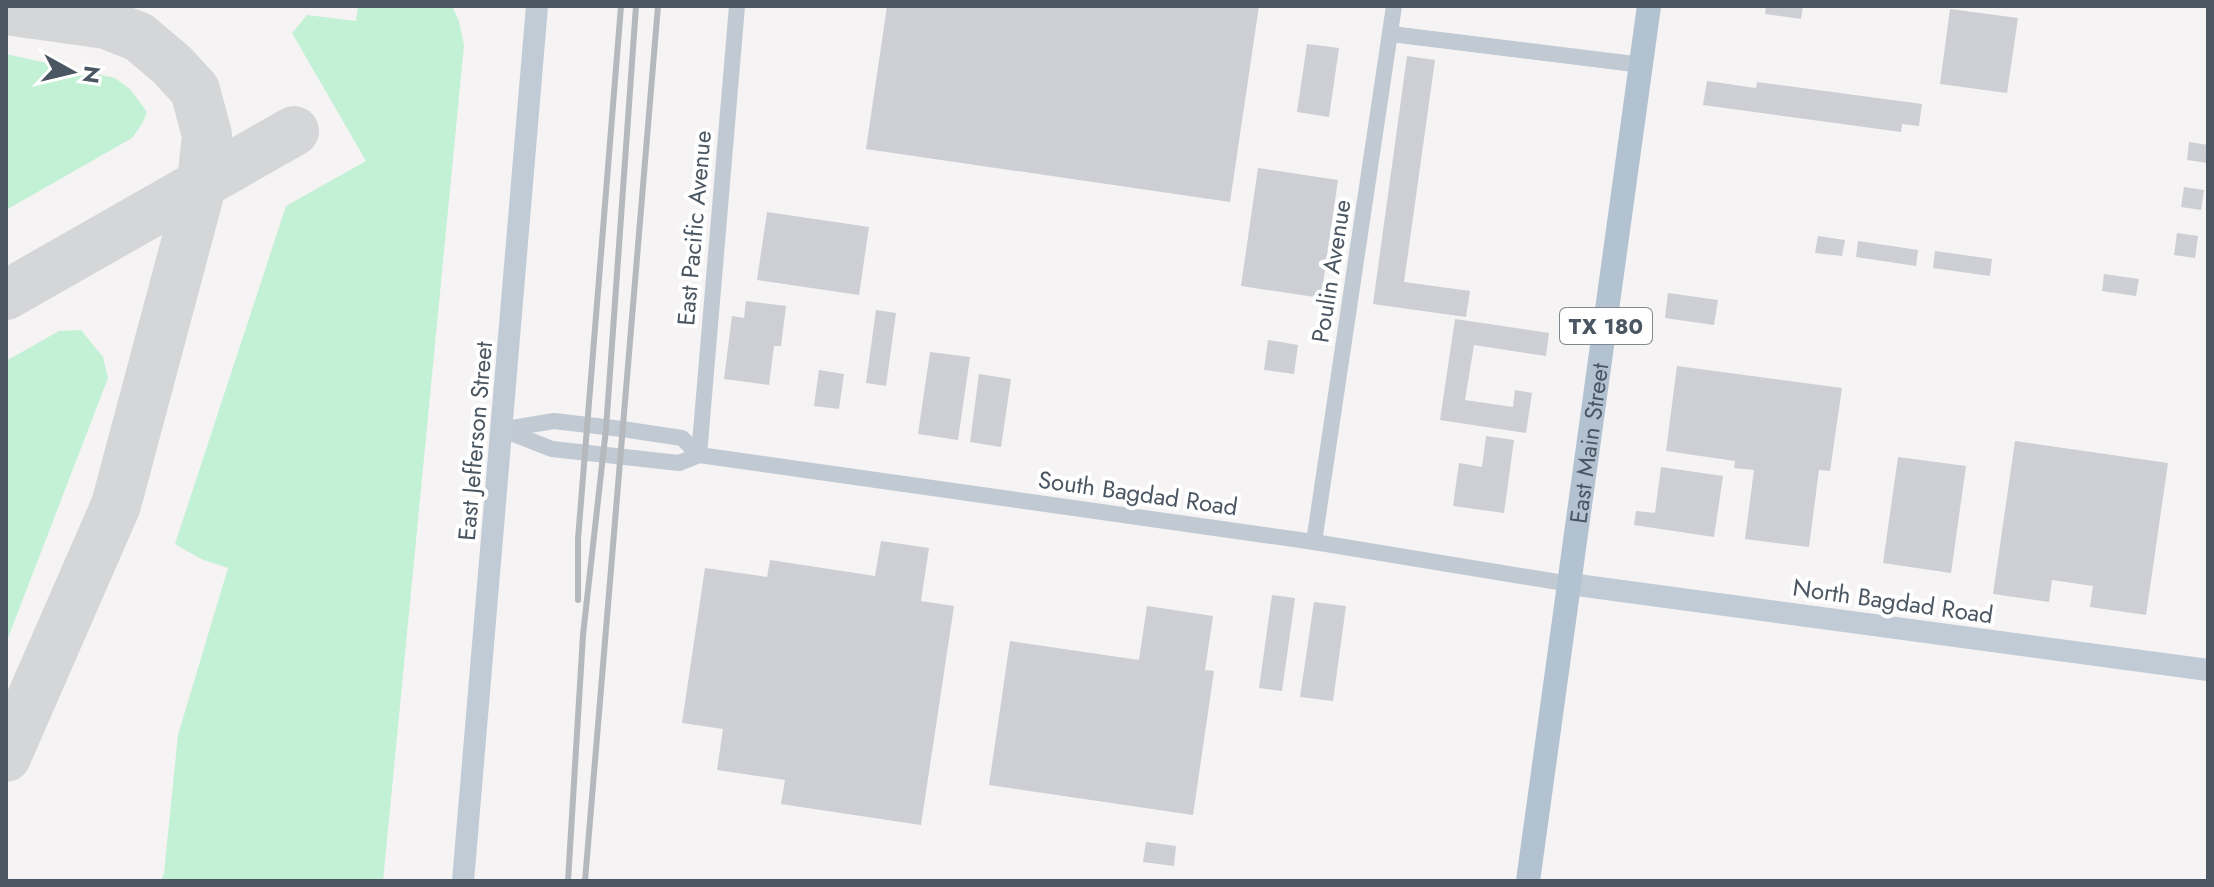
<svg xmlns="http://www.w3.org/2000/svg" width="2214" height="887" font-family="Jost,sans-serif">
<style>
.green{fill:#c3f1d5}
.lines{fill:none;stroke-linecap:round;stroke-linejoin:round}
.taxiway{stroke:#d5d6d8;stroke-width:50}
.building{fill:#cdcfd5}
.street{stroke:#c1cad2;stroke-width:16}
.secondary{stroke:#c1cbd6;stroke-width:22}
.primary{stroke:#b3c2d1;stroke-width:24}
.rail{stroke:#b5b8bd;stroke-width:6}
.labels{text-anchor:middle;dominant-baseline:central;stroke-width:8;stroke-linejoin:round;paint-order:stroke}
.shield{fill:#fff;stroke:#808990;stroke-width:2}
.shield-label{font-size:22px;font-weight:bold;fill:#4a5661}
.street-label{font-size:24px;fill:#4a5661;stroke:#fff}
</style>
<rect width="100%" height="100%" fill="#f5f3f3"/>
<g class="green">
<polygon points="358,6 452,6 459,21 464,45 383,881 161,881 164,873 178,735 228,568 201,559 175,544 286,206 366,161 292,33 307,15 356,21"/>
<polygon points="6,54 115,78 130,89 147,112 142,124 132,138 6,210"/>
<polygon points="81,330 103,357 108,378 6,643 6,361 59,331"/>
</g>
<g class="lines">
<g class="taxiway">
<polyline points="6,10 106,24 139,37 172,65 195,90 207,135 202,183 116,505 6,757"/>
<polyline points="6,295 294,131"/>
</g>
</g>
<g class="building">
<polygon points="887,6 1259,6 1230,202 866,149"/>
<polygon points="1766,6 1803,6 1801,19 1765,14"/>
<polygon points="1950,9 2018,18 2007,93 1940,84"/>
<polygon points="1307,44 1339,48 1329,117 1297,112"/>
<polygon points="1407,56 1435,60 1404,282 1470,291 1466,317 1373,304"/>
<polygon points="1707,81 1756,88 1757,82 1922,104 1919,126 1902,124 1901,132 1703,105"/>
<polygon points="2189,142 2208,145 2208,163 2187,160"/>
<polygon points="1258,168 1338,180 1321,298 1241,286"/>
<polygon points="2184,187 2204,190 2201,210 2181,207"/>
<polygon points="767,212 869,227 859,295 757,280"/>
<polygon points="2177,233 2198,236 2195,258 2174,255"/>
<polygon points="1818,236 1845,240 1842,256 1815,253"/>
<polygon points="1858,241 1918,250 1916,266 1856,257"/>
<polygon points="1935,251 1992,259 1990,276 1933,268"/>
<polygon points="2104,274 2139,279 2136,296 2102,291"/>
<polygon points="1668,293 1718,300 1714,325 1665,318"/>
<polygon points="746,301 786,306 781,346 774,346 769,385 724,379 732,316 744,318"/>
<polygon points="876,310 896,313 886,386 866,383"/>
<polygon points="1455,319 1549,333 1546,356 1474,345 1465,400 1513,407 1515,390 1532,393 1526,433 1440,420"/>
<polygon points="1268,340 1298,345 1294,374 1264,370"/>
<polygon points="930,352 970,357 958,440 918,434"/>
<polygon points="1677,366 1842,388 1830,471 1819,470 1809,547 1745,539 1754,470 1734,468 1735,461 1666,451"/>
<polygon points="819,370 844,374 839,409 814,406"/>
<polygon points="979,374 1011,379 1001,447 970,442"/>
<polygon points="1486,436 1514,440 1504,513 1453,506 1459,463 1482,467"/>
<polygon points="2015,441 2168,463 2146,615 2090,607 2093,586 2052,580 2049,602 1993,594"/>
<polygon points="1898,457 1966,466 1951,573 1883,563"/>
<polygon points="1661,467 1723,476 1714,537 1634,525 1636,511 1655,513"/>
<polygon points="881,541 929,548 921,601 954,606 921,825 781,804 785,780 717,770 723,729 682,723 705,568 767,577 770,560 875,576"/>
<polygon points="1272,595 1295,598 1282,691 1259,688"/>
<polygon points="1314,602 1346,606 1333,701 1300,697"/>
<polygon points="1147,606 1213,616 1205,670 1214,671 1193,815 989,785 1010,641 1139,660"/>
<polygon points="1146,842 1176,846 1174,866 1143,862"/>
</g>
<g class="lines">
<g class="street">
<polyline points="1391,34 1642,65"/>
<polyline points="506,429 554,421 622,429 682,438 699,455"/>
<polyline points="503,430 552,449 679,463 699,455 1314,542 1570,584"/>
<polyline points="699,455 737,6"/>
<polyline points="1314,542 1394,6"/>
</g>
<g class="secondary">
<polyline points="1570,584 2208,670"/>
<polyline points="463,881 537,6"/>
</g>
<path class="primary" id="s1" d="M 1528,881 L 1649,6"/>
<g class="rail">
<polyline points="578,600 578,539 621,6"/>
<polyline points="568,881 583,635 606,429 636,6"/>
<polyline points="585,881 658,6"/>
</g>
</g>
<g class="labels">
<rect class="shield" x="1560" y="308" width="92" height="36" rx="6"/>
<g class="shield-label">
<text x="1606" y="326">TX 180</text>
</g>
<g class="street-label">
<text transform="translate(694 228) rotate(-85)">East Pacific Avenue</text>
<text transform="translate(1331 271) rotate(-81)">Poulin Avenue</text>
<text transform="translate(475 441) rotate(-85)">East Jefferson Street</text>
<text stroke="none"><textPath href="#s1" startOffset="442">East Main Street</textPath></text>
<text transform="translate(1138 493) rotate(8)">South Bagdad Road</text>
<text transform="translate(1893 601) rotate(8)">North Bagdad Road</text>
</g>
</g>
<rect width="2214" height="887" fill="none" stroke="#4a5661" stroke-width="16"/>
<g transform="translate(72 72) rotate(98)" stroke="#ffffff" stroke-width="6" paint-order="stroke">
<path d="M0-6L14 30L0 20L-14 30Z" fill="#4a5661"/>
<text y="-12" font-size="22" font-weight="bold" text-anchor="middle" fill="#4a5661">N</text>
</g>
</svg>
